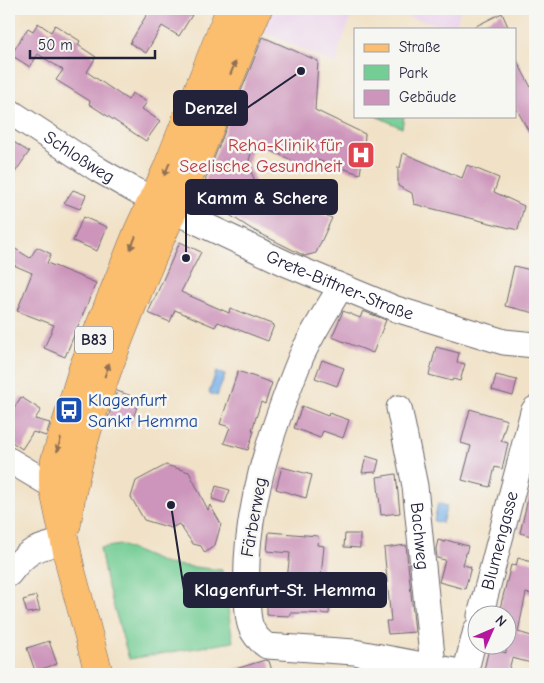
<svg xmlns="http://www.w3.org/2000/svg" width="544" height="683" font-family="'Comic Neue',sans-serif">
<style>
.built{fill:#ebd1eb}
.green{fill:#73cd94;stroke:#4a7868}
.water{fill:#78b0e8;stroke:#4d6992}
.building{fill:#cd95bb}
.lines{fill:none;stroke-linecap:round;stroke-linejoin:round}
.minor-casing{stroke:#6a656c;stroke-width:27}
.major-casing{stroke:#6a656c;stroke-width:29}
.minor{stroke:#fff;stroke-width:25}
.major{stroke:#fbbd6e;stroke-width:28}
.oneway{fill:#8e7054}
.labels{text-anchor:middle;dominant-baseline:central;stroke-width:5;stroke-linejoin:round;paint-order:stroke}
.shield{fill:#f6f6f2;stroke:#626272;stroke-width:1}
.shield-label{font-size:16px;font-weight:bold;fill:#22223b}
.health-label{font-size:18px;fill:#be3a42;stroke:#f6f6f2;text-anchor:end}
.street-label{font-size:18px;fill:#22223b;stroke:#f6f6f2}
.transit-label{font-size:18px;fill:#164399;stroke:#f6f6f2;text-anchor:start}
.leader{fill:none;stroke:#22223b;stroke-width:2}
.callout-dot{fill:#22223b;stroke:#f6f6f2;stroke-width:2}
.callout{fill:#22223b;stroke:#22223b;stroke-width:2}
.callout-label{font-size:19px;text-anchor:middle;font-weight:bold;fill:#fff}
</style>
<rect width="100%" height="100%" fill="#f6f6f2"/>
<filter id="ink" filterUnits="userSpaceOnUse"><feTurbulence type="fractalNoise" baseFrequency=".02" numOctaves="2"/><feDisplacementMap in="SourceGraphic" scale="10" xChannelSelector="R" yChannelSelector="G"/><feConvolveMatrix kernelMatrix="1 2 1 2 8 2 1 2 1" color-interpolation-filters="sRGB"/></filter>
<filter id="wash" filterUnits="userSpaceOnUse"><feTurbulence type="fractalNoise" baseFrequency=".0096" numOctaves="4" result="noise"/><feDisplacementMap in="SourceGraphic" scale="20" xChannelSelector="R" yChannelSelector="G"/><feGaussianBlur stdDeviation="1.12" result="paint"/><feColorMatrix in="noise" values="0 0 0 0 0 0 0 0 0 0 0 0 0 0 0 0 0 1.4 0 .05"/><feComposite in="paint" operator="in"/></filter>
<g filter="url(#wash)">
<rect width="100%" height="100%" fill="#f1e2c7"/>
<g class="built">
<polygon points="270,9 355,9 339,48 337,65 259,30"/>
<polygon points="400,9 460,9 456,29 404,16"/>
</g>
<g class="green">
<polygon points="376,116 404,116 402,128"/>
<polygon points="121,545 166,564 222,570 233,642 129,659 106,580 100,548"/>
</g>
<g class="water">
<polygon points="216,372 225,375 217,396 209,393"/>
<polygon points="438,503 447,506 442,523 434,521"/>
</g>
<g id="blocks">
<g class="building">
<polygon points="150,9 181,9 192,15 179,36 162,26 146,53 130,43"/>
<polygon points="502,13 509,29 470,29"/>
<polygon points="38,23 51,32 55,25 80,41 78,45 96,57 87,72 128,100 132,93 147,102 142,109 160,121 146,141 89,104 90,101 56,80 63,70 38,54 30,67 11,55 28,28 33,31"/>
<polygon points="263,37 318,61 315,110 365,134 363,161 362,161 360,174 314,159 309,168 254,143 248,164 258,189 278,196 332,218 316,253 305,256 253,230 214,205 207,198 204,191 206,178"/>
<polygon points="515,57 535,95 535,143 515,106"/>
<polygon points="9,139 29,152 9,181"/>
<polygon points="403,153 462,178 467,165 499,178 494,192 524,206 518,230 414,204 412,193 398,186 398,167 400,168"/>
<polygon points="73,190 86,195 80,209 64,203"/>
<polygon points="83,217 107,227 97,251 73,241"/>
<polygon points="180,242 201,252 181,292 229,313 230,308 274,325 268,341 218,322 215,327 175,310 170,322 148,313"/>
<polygon points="9,245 30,258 37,247 51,254 47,263 96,283 65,357 44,348 54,325 17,311 32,273 9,263"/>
<polygon points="514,266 535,271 535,313 505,306"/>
<polygon points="343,311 360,318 363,311 386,320 373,353 332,337"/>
<polygon points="436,347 459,353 457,362 465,364 460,381 453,379 452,381 429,375"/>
<polygon points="322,360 344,368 337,386 315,378"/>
<polygon points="238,371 272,383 265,404 261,402 252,430 254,431 248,450 224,443 230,427 220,424"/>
<polygon points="496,375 517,380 513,396 492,390"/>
<polygon points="117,391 140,399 130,426 108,418"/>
<polygon points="21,397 41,410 35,419 50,423 46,436 33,432 22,449 9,440 9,416"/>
<polygon points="302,406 328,416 329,413 349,420 343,438 323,431 320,438 294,428"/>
<polygon points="470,409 507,420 501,441 508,443 502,469 495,467 490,487 462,480 471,446 461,443"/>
<polygon points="366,456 379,460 376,472 362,473"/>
<polygon points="166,465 189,472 208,510 210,505 221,524 215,545 205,553 201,546 193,544 179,524 171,528 144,520 131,497 136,481"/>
<polygon points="282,467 312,475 306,498 276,489"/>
<polygon points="396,474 400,513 381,515 377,477"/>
<polygon points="216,486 230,490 225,503 212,499"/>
<polygon points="530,490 535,490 535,537 520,533"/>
<polygon points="269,532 318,536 317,545 324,546 319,598 330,598 329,614 306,613 290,613 290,616 267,615 267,595 272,595 272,588 286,588 290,553 267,551"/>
<polygon points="345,534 360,534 360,548 344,547"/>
<polygon points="438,540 445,542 446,540 468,546 463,565 471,567 465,589 439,582 445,560 437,558 436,549"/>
<polygon points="406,545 415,632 388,634 386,621 391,621 384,548"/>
<polygon points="518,558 535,563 535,595 526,593 518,632 535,637 535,664 512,658 508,674 502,674 484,670 489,648 506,653 506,616 498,616 511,565 516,566"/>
<polygon points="36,596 40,611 27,613 23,600"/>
<polygon points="49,641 57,664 35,671 27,648"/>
<polygon points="265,660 269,661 273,674 230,674 229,671"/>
</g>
</g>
</g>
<g filter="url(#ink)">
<use href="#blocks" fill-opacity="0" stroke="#6a656c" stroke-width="1"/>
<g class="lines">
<defs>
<g id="minor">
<path id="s1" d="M 9,111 L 99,170 L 136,191 L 189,218 L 287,264 L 396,309 L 504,342 L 535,345"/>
<path d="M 340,288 C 327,310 312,333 301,357 C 271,431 243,512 247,592 C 248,616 246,632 267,646 L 354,652 L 465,673"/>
<path id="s2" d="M 399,408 L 415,486 L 433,666"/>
<polyline points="9,460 53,486 66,497"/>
<path d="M 9,574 C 27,550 36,548 64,541"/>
<path id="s3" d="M 480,616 L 533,412 L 535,409"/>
<polyline points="465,674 476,630"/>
</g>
<g id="major">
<path d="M 67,524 C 74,469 90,418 109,366 C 132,303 158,242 187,181 C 213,125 233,66 258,9"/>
<polyline points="99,674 71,570 53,486 53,472 55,460 83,368 138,231 166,171 230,9"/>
</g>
</defs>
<use href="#minor" class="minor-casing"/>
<use href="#major" class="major-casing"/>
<use href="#minor" class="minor"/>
<use href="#major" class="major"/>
</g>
<defs><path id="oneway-solid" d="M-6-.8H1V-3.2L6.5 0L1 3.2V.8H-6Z" transform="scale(1.25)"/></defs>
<g class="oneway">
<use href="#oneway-solid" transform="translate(233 68) rotate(-68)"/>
<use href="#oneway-solid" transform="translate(167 169) rotate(113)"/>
<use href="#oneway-solid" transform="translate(133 243) rotate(112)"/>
<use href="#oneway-solid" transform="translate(107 370) rotate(-70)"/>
<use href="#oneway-solid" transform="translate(59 445) rotate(106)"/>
</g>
</g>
<defs>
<symbol id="hospital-square" viewBox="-11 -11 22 22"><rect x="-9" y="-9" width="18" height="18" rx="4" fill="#e0444e" stroke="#f6f6f2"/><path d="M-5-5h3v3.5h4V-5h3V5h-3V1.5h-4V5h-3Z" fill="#fff"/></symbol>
<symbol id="bus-square" viewBox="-11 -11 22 22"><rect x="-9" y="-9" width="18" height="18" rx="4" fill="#1a4fb4" stroke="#f6f6f2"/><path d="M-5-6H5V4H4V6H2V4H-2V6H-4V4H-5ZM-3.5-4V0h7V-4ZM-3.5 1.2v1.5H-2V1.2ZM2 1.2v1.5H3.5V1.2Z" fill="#fff"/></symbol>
</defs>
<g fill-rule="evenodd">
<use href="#hospital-square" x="345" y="139" width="32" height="32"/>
<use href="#bus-square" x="53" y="394" width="32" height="32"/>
</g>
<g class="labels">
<rect class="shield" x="75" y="326.5" width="38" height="27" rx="4"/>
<g class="shield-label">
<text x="94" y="340">B83</text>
</g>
<g class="health-label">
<text x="342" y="145">Reha-Klinik für<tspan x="342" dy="21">Seelische Gesundheit</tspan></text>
</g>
<g class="street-label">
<text stroke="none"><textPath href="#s1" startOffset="84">Schloßweg</textPath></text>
<text stroke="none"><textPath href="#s1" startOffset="375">Grete-Bittner-Straße</textPath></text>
<text transform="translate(254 517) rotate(-80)">Färberweg</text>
<text stroke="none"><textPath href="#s2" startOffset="130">Bachweg</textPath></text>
<text stroke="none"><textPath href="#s3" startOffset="78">Blumengasse</textPath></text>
</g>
<g class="transit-label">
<text x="88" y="400">Klagenfurt<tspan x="88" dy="21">Sankt Hemma</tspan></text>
</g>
</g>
<path class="leader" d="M301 71L247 108M186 258L186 197M171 505L184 590"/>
<g class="callout-dot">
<circle cx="301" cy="71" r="5"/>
<circle cx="186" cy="258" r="5"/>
<circle cx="171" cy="505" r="5"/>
</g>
<g class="callout">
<rect x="174" y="91" width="73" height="34" rx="5"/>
<rect x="186" y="180" width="151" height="34" rx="5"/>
<rect x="184" y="573" width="202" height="34" rx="5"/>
</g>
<g class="callout-label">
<text x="211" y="114">Denzel</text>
<text x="262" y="204">Kamm &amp; Schere</text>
<text x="285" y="596">Klagenfurt-St. Hemma</text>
</g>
<rect width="544" height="683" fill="none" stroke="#f6f6f2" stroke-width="30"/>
<rect x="354" y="28" width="162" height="90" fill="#f6f6f2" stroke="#a1a1a9"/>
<rect x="364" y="44" width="25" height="8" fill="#fbbd6e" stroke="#a1a1a9"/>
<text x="399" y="52" font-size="15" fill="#22223b">Straße</text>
<rect x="364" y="65" width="25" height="15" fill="#73cd94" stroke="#a1a1a9"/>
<text x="399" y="78" font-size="15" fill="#22223b">Park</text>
<rect x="364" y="90" width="25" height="15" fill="#cd95bb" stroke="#a1a1a9"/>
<text x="399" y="102" font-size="15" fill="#22223b">Gebäude</text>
<g transform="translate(492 630) rotate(45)"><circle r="24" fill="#f6f6f2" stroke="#a1a1a9"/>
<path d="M0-4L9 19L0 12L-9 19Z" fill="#b5179e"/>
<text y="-8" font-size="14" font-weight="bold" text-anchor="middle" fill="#22223b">N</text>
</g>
<path d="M30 50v8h125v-8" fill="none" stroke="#22223b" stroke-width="2.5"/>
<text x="38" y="50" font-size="15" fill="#22223b" stroke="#f6f6f2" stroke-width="4" paint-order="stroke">50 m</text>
</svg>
